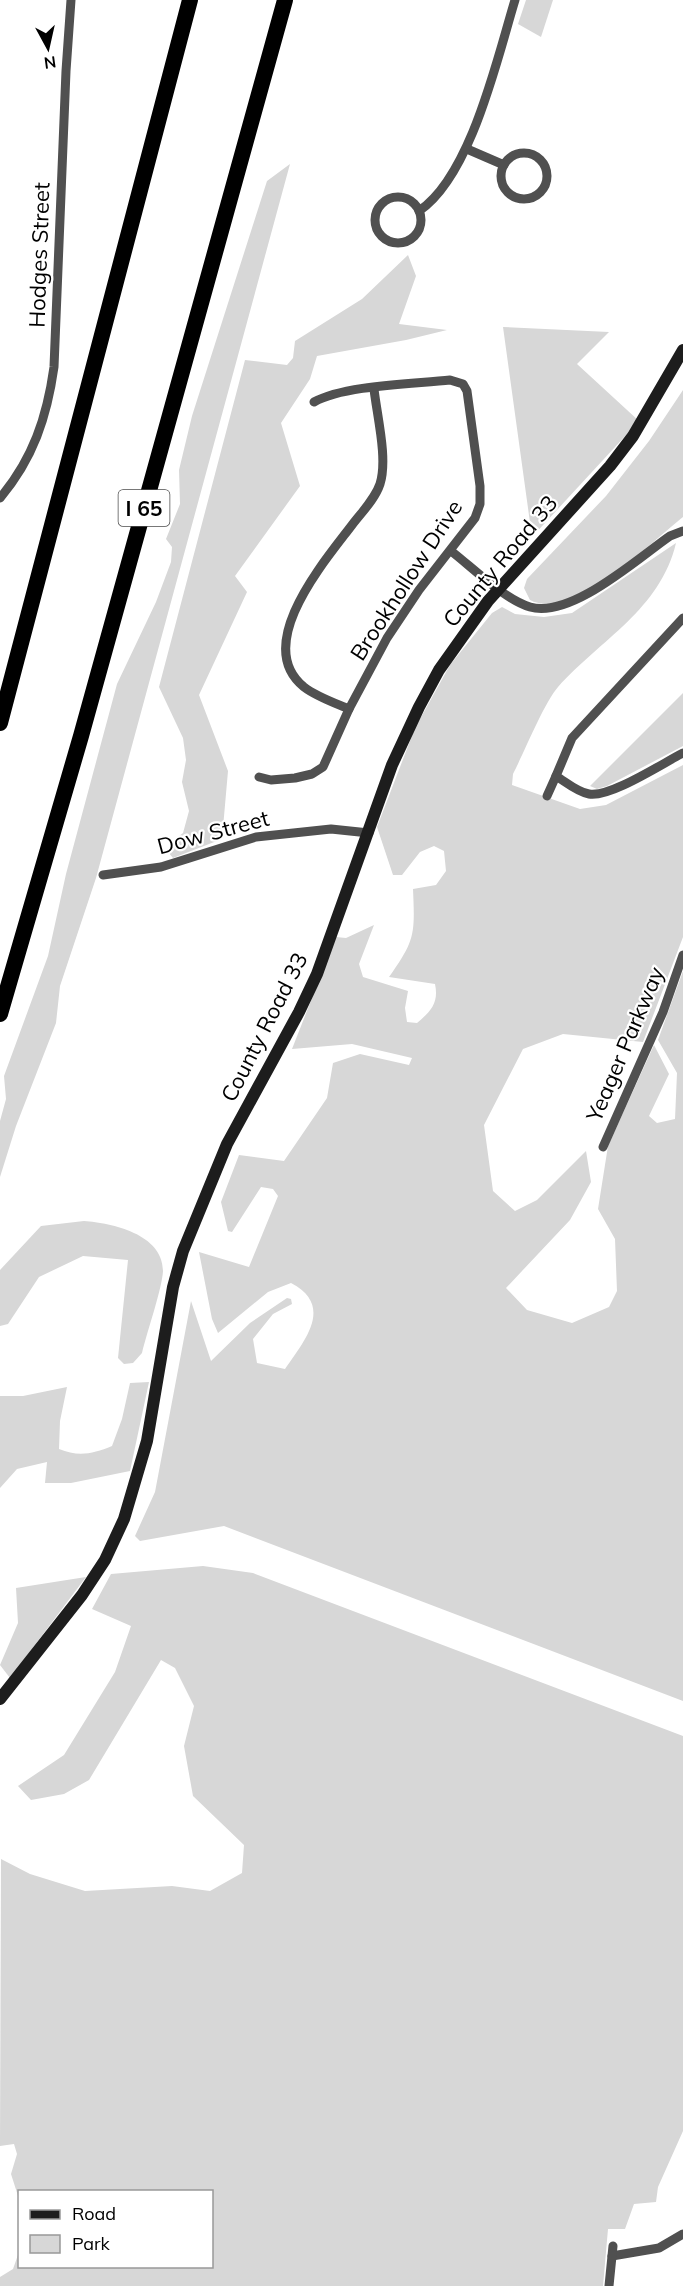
<svg xmlns="http://www.w3.org/2000/svg" width="683" height="2286" font-family="Mulish,sans-serif">
<style>
.green{fill:#d7d7d7}
.lines{fill:none;stroke-linecap:round;stroke-linejoin:round}
.street{stroke:#505050;stroke-width:9}
.secondary{stroke:#1d1d1d;stroke-width:12}
.highway{stroke:#000;stroke-width:16}
.labels{text-anchor:middle;dominant-baseline:central;stroke-width:4.5;stroke-linejoin:round;paint-order:stroke}
.shield{fill:#fff;stroke:#4c4c4c;stroke-width:1.5}
.shield-label{font-size:21px;font-weight:bold;fill:#000}
.street-label{font-size:22px;fill:#000;stroke:#fff}
</style>
<rect width="100%" height="100%" fill="#fff"/>
<g class="green">
<polygon points="526,0 553,0 541,37 518,24"/>
<polygon points="290,164 96,878 60,986 56,1023 16,1126 0,1177 0,1121 6,1099 4,1076 48,956 66,874 117,684 156,602 171,562 172,547 166,539 180,504 179,470 192,416 267,181"/>
<polygon points="408,255 416,276 399,324 447,330 406,340 317,356 310,379 281,423 300,486 235,576 247,592 199,695 228,771 222,839 173,858 168,852 171,842 183,833 189,811 182,782 186,760 183,738 159,687 245,360 287,365 293,358 295,341 362,299"/>
<polygon points="503,327 609,332 577,364 639,421 532,537"/>
<path d="M 683,390 L 683,517 C 653,541 570,622 530,600 L 524,588 L 527,579 L 606,496 L 649,441 Z"/>
<path d="M 676,543 C 660,610 601,639 558,687 C 544,703 524,753 513,774 L 512,785 L 580,809 L 606,805 L 683,765 L 683,937 L 643,1042 L 563,1034 L 523,1049 L 484,1125 L 493,1191 L 515,1211 L 537,1200 L 586,1151 L 591,1182 L 570,1220 L 506,1288 L 527,1310 L 572,1323 L 609,1307 L 617,1291 L 615,1239 L 598,1209 L 608,1146 L 654,1045 L 669,1074 L 649,1116 L 657,1123 L 675,1119 L 677,1073 L 658,1040 L 683,971 L 683,1701 L 224,1526 L 140,1541 L 135,1536 L 155,1492 L 191,1301 L 211,1361 L 250,1323 L 287,1298 L 291,1299 L 292,1304 L 273,1314 L 253,1339 L 257,1363 L 285,1369 C 304,1341 335,1306 291,1283 L 268,1292 L 218,1333 L 212,1319 L 199,1252 L 249,1267 L 278,1196 L 273,1189 L 261,1187 L 232,1232 L 228,1231 L 221,1202 L 239,1155 L 284,1161 L 327,1098 L 333,1063 L 360,1054 L 409,1065 L 412,1058 L 352,1044 L 292,1049 L 336,937 L 346,938 L 374,925 L 359,964 L 363,977 L 408,991 L 405,1008 L 407,1022 L 417,1023 C 431,1011 439,1003 435,984 L 389,977 C 415,940 415,935 413,889 L 436,885 L 446,871 L 444,851 L 434,846 L 420,852 L 402,875 L 393,875 L 377,827 L 415,728 L 450,665 L 492,613 L 502,607 L 515,614 L 544,617 L 572,613 Z"/>
<polygon points="683,693 683,746 607,786 597,789 590,786"/>
<path d="M 84,1221 C 112,1223 163,1234 163,1271 C 162,1289 147,1332 142,1353 L 133,1363 L 124,1364 L 118,1358 L 128,1260 L 83,1256 L 39,1277 L 8,1324 L 0,1326 L 0,1270 L 41,1226 Z"/>
<path d="M 149,1382 L 130,1471 L 71,1483 L 45,1483 L 47,1462 L 17,1469 L 0,1488 L 0,1396 L 23,1396 L 67,1387 L 60,1421 L 59,1449 C 78,1457 93,1454 112,1446 L 122,1419 L 130,1383 Z"/>
<polygon points="203,1566 253,1573 683,1736 683,2131 658,2187 656,2202 634,2204 625,2229 608,2229 603,2286 0,2286 0,2277 13,2269 19,2252 20,2266 212,2266 212,2192 20,2192 19,2199 11,2174 17,2154 14,2144 0,2146 1,1859 30,1874 85,1891 172,1886 210,1891 242,1873 244,1845 193,1796 184,1746 194,1706 175,1668 161,1660 89,1780 64,1794 31,1800 18,1786 64,1755 115,1672 131,1626 92,1609 111,1574"/>
<polygon points="86,1577 10,1678 0,1665 18,1623 16,1588"/>
</g>
<g class="lines">
<g class="street">
<polyline points="467,149 504,165"/>
<circle cx="524" cy="176" r="23"/>
<circle cx="398" cy="220" r="23"/>
<path d="M 419,211 C 471,176 497,59 515,0"/>
<path d="M 0,498 C 33,459 47,417 54,367 L 66,71 L 71,0"/>
<path d="M 451,551 C 473,568 504,599 530,607 C 571,619 638,558 670,536 L 683,531"/>
<path d="M 683,618 L 572,738 L 556,776 C 566,782 577,792 589,794 C 610,798 663,763 683,753"/>
<path d="M 349,709 C 335,703 317,697 304,687 C 252,645 324,562 352,525 C 362,512 375,499 380,484 C 388,459 377,416 374,389"/>
<path d="M 259,777 L 271,780 L 295,778 L 312,774 L 323,767 L 349,709 L 387,638 L 419,590 L 475,518 L 480,504 L 480,486 L 467,391 L 463,384 L 450,380 C 414,384 344,385 314,402"/>
<polyline points="547,796 556,776"/>
<polyline points="103,875 161,867 256,837 331,829 369,833"/>
<polyline points="603,1147 663,1012 683,955"/>
<polyline points="612,2256 659,2248 683,2234"/>
<polyline points="609,2286 613,2246"/>
</g>
<polyline class="secondary" points="0,1699 82,1595 105,1560 124,1519 147,1441 173,1287 183,1251 227,1144 299,1012 317,974 392,765 419,707 439,670 488,601 610,466 633,436 683,350"/>
<g class="highway">
<polyline points="0,723 190,0"/>
<polyline points="0,1014 81,736 285,0"/>
</g>
</g>
<g class="labels">
<rect class="shield" x="118.5" y="490" width="51" height="36" rx="4.5"/>
<g class="shield-label">
<text x="144" y="508">I 65</text>
</g>
<g class="street-label">
<text transform="translate(39 255) rotate(-88)">Hodges Street</text>
<text transform="translate(500 561) rotate(-50)">County Road 33</text>
<text transform="translate(406 580) rotate(-57)">Brookhollow Drive</text>
<text transform="translate(213 832) rotate(-15)">Dow Street</text>
<text transform="translate(264 1027) rotate(-63)">County Road 33</text>
<text transform="translate(625 1044) rotate(-67)">Yeager Parkway</text>
</g>
</g>
<rect x="18" y="2190" width="195" height="78" fill="#ffffff" stroke="#999999" stroke-width="1.5"/>
<rect x="30" y="2210" width="30" height="9" fill="#1d1d1d" stroke="#999999" stroke-width="1.5"/>
<text x="72" y="2220" font-size="18" fill="#000000">Road</text>
<rect x="30" y="2235" width="30" height="18" fill="#d7d7d7" stroke="#999999" stroke-width="1.5"/>
<text x="72" y="2250" font-size="18" fill="#000000">Park</text>
<g transform="translate(48 48) rotate(172)" stroke="#ffffff" stroke-width="4.5" paint-order="stroke">
<path d="M0-4.5L10 22L0 15L-10 22Z" fill="#000000"/>
<text y="-9" font-size="16" font-weight="bold" text-anchor="middle" fill="#000000">N</text>
</g>
</svg>
